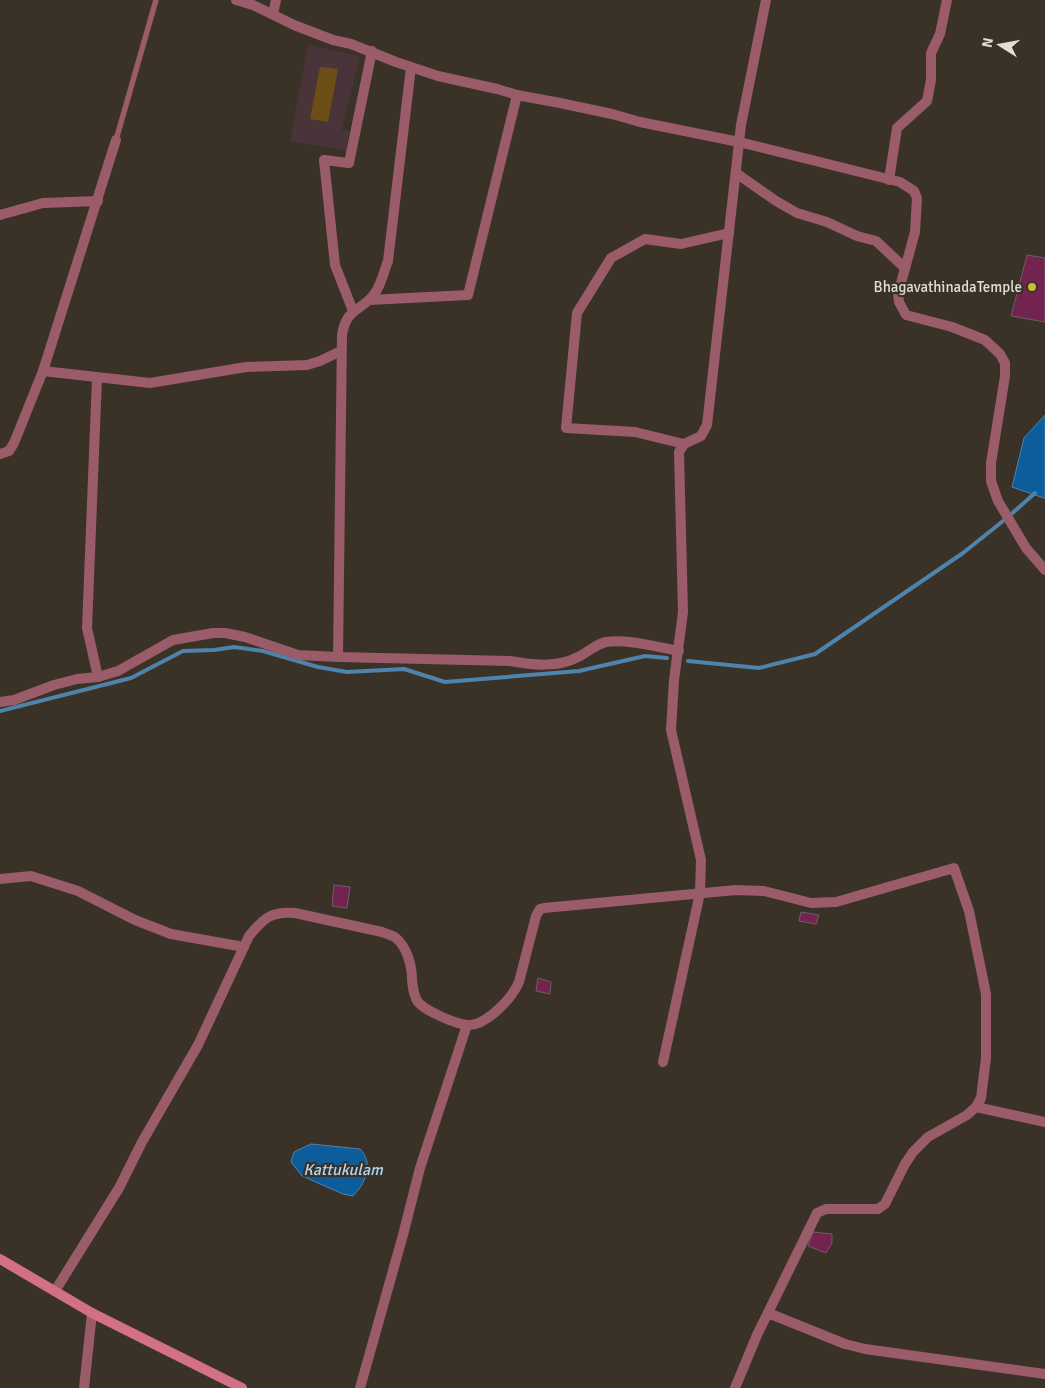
<svg xmlns="http://www.w3.org/2000/svg" width="1045" height="1388" font-family="Signika,sans-serif">
<style>
.education{fill:#493539}
.green{fill:#6d4e17}
.water{fill:#0e5d9b;stroke:#4d83ac}
.lines{fill:none;stroke-linecap:round;stroke-linejoin:round}
.stream{stroke:#4d83ac;stroke-width:4}
.building{fill:#732350;stroke:#6e5e65}
.service{stroke:#9a5c68;stroke-width:5.5}
.minor{stroke:#9a5c68;stroke-width:10}
.secondary{stroke:#d27186;stroke-width:10}
.poi-dot{fill:#caba3a;stroke:#3a3227;stroke-width:2}
.labels{text-anchor:middle;dominant-baseline:central;stroke-width:4.5;stroke-linejoin:round;paint-order:stroke}
.poi-label{font-size:15px;fill:#e1dcd5;stroke:#3a3227;text-anchor:end}
.water-label{font-size:16px;font-style:italic;fill:#b1d3f6;stroke:#3a3227}
</style>
<rect width="100%" height="100%" fill="#3a3227"/>
<polygon class="education" points="308,45 360,56 342,130 349,131 346,150 290,141"/>
<polygon class="green" points="320,67 338,69 328,122 310,119"/>
<g class="water">
<polygon points="1045,415 1045,498 1044,498 1012,487 1024,438"/>
<path d="M 311,1144 L 360,1149 C 374,1163 366,1183 353,1196 L 343,1194 L 302,1176 L 291,1162 L 294,1152 Z"/>
</g>
<g class="lines">
<g class="stream">
<polyline points="688,661 759,668 815,654 963,553 1008,517 1035,493"/>
<polyline points="0,711 131,678 183,651 214,650 234,647 263,651 318,667 347,672 404,669 445,682 579,671 645,656 667,658"/>
</g>
</g>
<g class="building">
<polygon points="1027,255 1045,258 1045,322 1011,316"/>
<polygon points="334,885 350,887 347,908 332,906"/>
<polygon points="801,912 819,915 816,924 799,921"/>
<polygon points="538,978 551,982 550,994 536,991"/>
<polygon points="813,1232 832,1234 832,1243 826,1253 808,1246"/>
</g>
<g class="lines">
<polyline class="service" points="116,140 156,0"/>
<g class="minor">
<polyline points="236,0 253,5 294,25 333,40 351,44 396,62 438,76 497,89 517,95 560,103 612,114 640,122 739,142 900,182 914,191 917,198 915,232 898,294 899,302 906,315 952,327 985,340 1000,354 1005,363 1005,376 991,463 991,481 998,501 1026,548 1045,570"/>
<polyline points="273,14 276,0"/>
<path d="M 411,67 L 388,261 C 383,274 380,290 369,300 C 354,313 346,312 342,335 L 338,657 L 510,661 C 532,665 557,668 578,657 C 587,653 596,644 606,642 C 629,639 656,647 679,651"/>
<polyline points="736,173 776,201 797,213 827,222 857,236 876,241 905,268"/>
<polyline points="889,180 897,128 927,101 931,80 931,53 940,34 947,0"/>
<polyline points="0,215 43,203 98,201"/>
<polyline points="369,300 468,295 517,95"/>
<polyline points="353,311 335,265 324,160 349,163 372,51"/>
<polyline points="43,371 150,383 246,367 307,365 320,361 341,351"/>
<polyline points="97,378 87,628 98,677"/>
<polyline points="684,444 635,432 566,428 577,313 611,258 645,239 681,244 729,233"/>
<polyline points="0,454 9,451 14,443 43,371 116,140"/>
<polyline points="0,702 14,700 54,685 77,679 98,677 118,671 173,640 213,633 225,633 245,637 298,655 338,657"/>
<polyline points="0,879 31,876 78,891 135,920 171,934 244,947"/>
<polyline points="663,1062 700,893 701,860 671,730 674,680 683,612 679,452 684,444 701,436 707,425 741,125 766,0"/>
<polyline points="976,1107 1045,1122"/>
<path d="M 55,1291 L 119,1188 L 142,1142 L 198,1045 L 249,936 C 264,918 271,911 295,913 L 382,932 C 386,934 392,935 396,938 C 407,947 412,966 412,980 C 413,987 413,995 418,1002 C 424,1009 432,1012 440,1016 C 449,1020 459,1025 469,1025 C 487,1025 512,998 519,982 L 536,916 L 540,909 L 544,908 L 736,890 L 764,891 L 811,903 L 836,902 L 954,868 L 969,911 L 986,994 L 986,1058 L 981,1098 L 976,1107 L 967,1115 L 928,1137 L 913,1152 L 905,1164 L 885,1204 L 878,1209 L 826,1209 L 817,1213 L 757,1335 L 735,1388"/>
<polyline points="768,1313 845,1344 865,1349 1045,1374"/>
<polyline points="84,1388 92,1313"/>
<polyline points="360,1388 403,1235 420,1168 467,1025"/>
</g>
<polyline class="secondary" points="0,1259 92,1313 242,1388"/>
</g>
<circle class="poi-dot" cx="1032" cy="287" r="5"/>
<g class="labels">
<g class="poi-label">
<text x="1022" y="287">BhagavathinadaTemple</text>
</g>
<g class="water-label">
<text x="343" y="1170">Kattukulam</text>
</g>
</g>
<g transform="translate(1000 45) rotate(281)" stroke="#3a3227" stroke-width="4" paint-order="stroke">
<path d="M0-4L9 19L0 12L-9 19Z" fill="#e1dcd5"/>
<text y="-8" font-size="14" font-weight="bold" text-anchor="middle" fill="#e1dcd5">N</text>
</g>
</svg>
